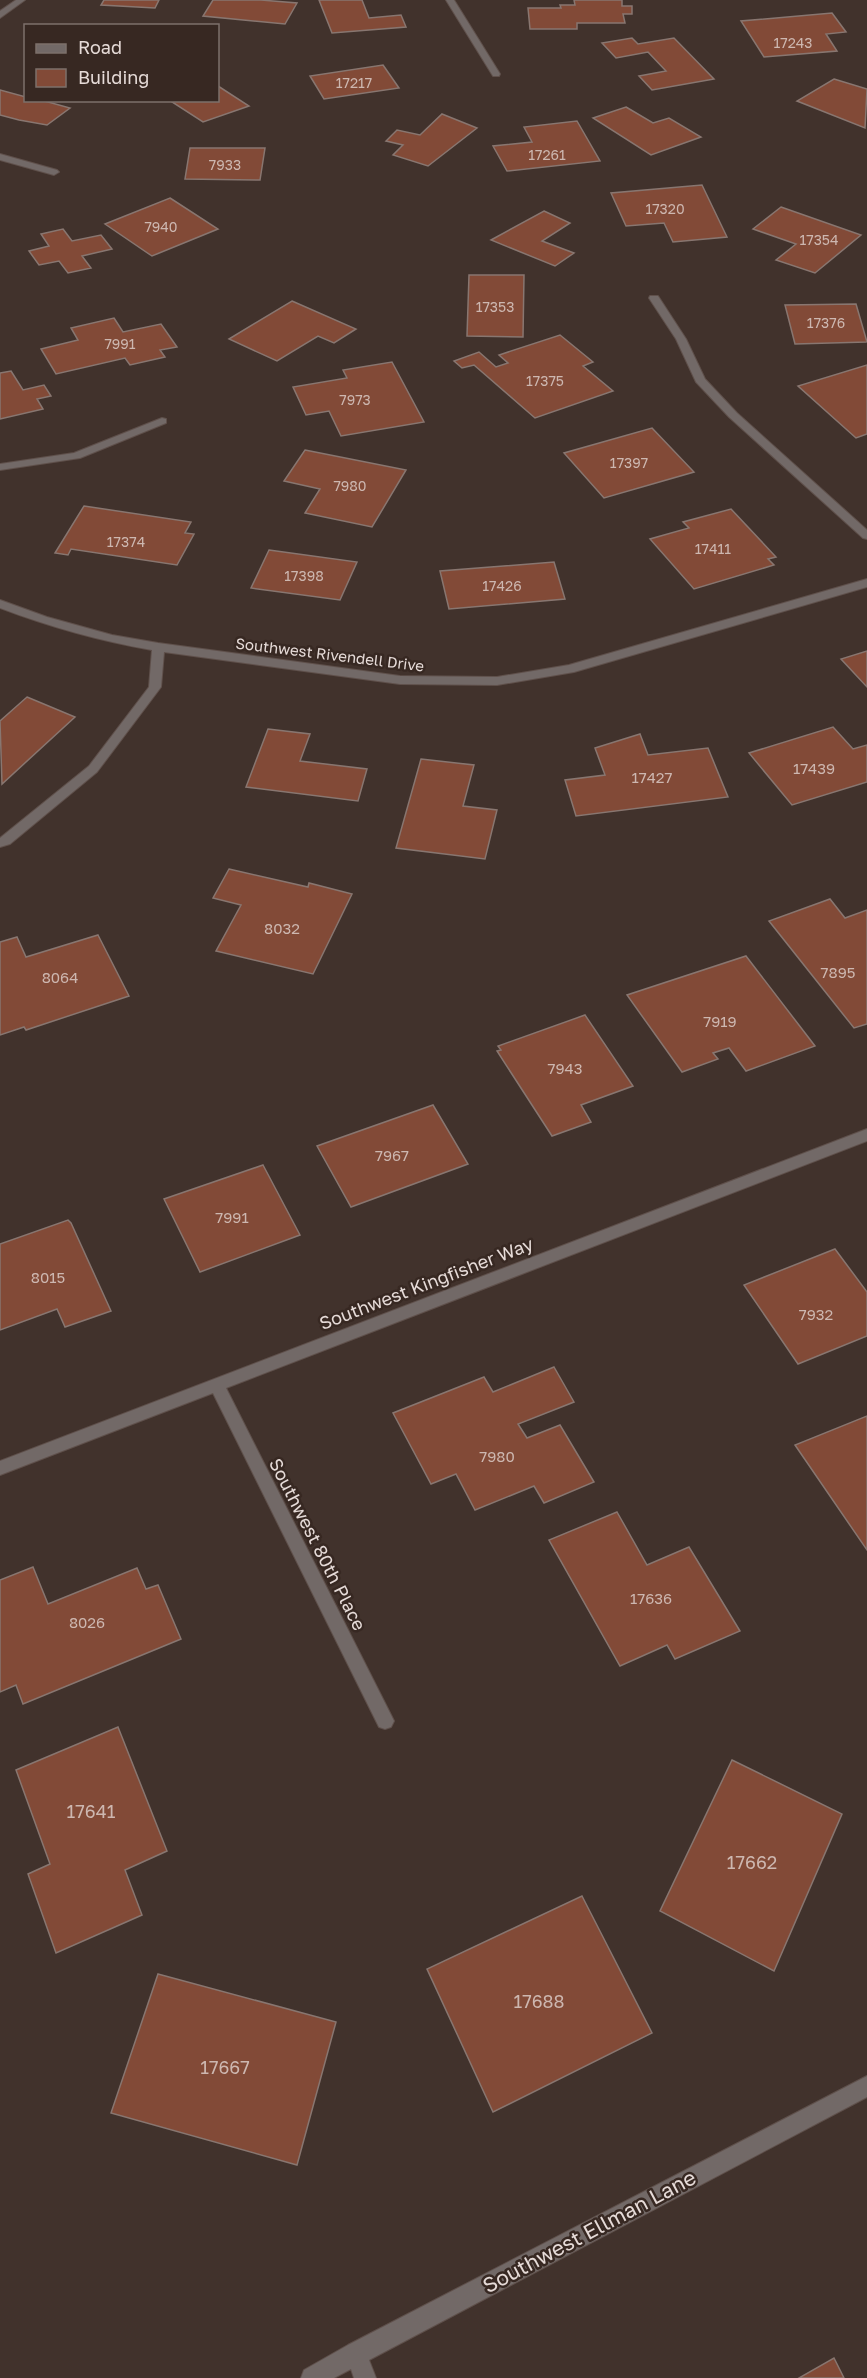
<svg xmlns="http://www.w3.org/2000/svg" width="867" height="2378" font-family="'Golos Text',sans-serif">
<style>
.building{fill:#824a37;stroke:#887670;stroke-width:1.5}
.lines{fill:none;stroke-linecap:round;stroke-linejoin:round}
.minor-casing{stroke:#5f504b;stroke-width:2}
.minor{fill:#726967;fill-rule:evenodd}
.labels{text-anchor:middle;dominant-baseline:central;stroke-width:5;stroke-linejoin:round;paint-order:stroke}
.far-number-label{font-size:14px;fill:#cdb7b0}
.far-street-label{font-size:15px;fill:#e6dbd8;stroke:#372822}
.number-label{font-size:15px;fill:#cdb7b0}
.street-label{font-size:18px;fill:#e6dbd8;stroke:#372822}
.near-number-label{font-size:18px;fill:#cdb7b0}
.near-street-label{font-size:21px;fill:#e6dbd8;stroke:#372822}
</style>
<rect width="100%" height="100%" fill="#41322c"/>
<g class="building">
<polygon points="104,0 159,0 155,8 101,5"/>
<polygon points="213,0 261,0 297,3 285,24 203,16"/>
<polygon points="319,0 362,0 369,18 401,15 406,27 332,33"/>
<polygon points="574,0 622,0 622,6 632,6 632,14 623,14 625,23 577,23 577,29 530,29 528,8 561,8 560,5 575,5"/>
<polygon points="832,13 846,32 826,34 837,51 764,57 741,21"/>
<polygon points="632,38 638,44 674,38 714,79 652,90 639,76 666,71 648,52 616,58 602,43"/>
<polygon points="383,65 399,88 324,99 310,76"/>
<polygon points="834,79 867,89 865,128 797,101"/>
<polygon points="218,86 249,106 203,122 169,100 218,100"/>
<polygon points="0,90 26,97 26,100 41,100 70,108 47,125 19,120 0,115"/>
<polygon points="626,107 653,123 669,118 701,137 651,155 593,118"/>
<polygon points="442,114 477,128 428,166 393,155 403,145 386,141 397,130 420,135"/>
<polygon points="577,121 600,161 507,171 493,146 532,142 524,127"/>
<polygon points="190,148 265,148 260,180 185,179"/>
<polygon points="702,185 727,237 673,242 664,223 626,226 611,193"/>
<polygon points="170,198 218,229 152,256 105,224"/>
<polygon points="781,207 861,235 815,273 776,260 796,244 753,229"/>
<polygon points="544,211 570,223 542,241 574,253 555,266 491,240"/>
<polygon points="63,229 72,241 101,235 112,249 82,256 91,268 68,273 59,261 39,265 29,251 49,246 41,234"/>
<polygon points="469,275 524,275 523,337 467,336"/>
<polygon points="292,301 356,329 334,343 318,336 277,361 229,339"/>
<polygon points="856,304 867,342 795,344 785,305"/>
<polygon points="114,318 123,332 161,324 177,347 160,350 165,357 130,365 125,358 56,374 41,349 78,340 71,328"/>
<polygon points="560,335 593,362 583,366 613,391 535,418 474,365 462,368 454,361 479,352 496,367 508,363 499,355"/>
<polygon points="392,362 424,422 341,436 329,411 306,415 293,387 347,378 343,370"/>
<polygon points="867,365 867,434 856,438 798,386"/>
<polygon points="11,371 23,390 44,385 51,396 37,399 43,409 0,419 0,373"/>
<polygon points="652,428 694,472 604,498 564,453"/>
<polygon points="305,450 406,470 372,527 305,513 320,489 284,481"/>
<polygon points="84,506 191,522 185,533 194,534 177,565 71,549 68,555 55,553"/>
<polygon points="731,509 776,557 768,559 774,565 694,589 650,539 689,528 683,522"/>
<polygon points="269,550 357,562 340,600 251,588"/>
<polygon points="554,562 565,599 449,609 440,571"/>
<polygon points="867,651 867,687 841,659"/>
<polygon points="27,697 75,717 2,784 0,721"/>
<polygon points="833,727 853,749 867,745 867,782 792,805 749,753"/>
<polygon points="268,729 310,734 300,761 367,769 358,801 246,787"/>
<polygon points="640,734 648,755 708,748 728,797 576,816 565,780 605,775 595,748"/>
<polygon points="421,759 474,765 463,806 497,810 485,859 396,848"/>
<polygon points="229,869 308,887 309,883 352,894 313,974 216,951 241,905 213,898"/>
<polygon points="830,899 845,918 867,910 867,1024 854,1028 769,921"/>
<polygon points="98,935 129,996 26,1030 24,1027 0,1035 0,942 17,937 26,957"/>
<polygon points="746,956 815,1046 746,1071 729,1048 713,1053 718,1059 682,1072 627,995"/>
<polygon points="585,1015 633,1086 581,1105 591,1122 552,1136 497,1051 501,1050 498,1046"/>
<polygon points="433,1105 468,1164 351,1207 317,1146"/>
<polygon points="263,1165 300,1235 200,1272 164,1199"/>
<polygon points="68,1220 71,1223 111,1311 65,1327 57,1309 0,1330 0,1244"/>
<polygon points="835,1249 867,1292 867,1336 798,1364 744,1285"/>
<polygon points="554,1367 574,1402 518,1424 527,1438 560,1425 594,1482 544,1503 534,1486 475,1510 456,1474 431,1484 393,1413 484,1377 493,1392"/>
<polygon points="867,1416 867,1550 795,1445"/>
<polygon points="617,1512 647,1565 689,1547 740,1631 675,1659 667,1645 620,1666 549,1540"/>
<polygon points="33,1567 48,1604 137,1568 146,1589 158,1585 181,1639 23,1704 16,1685 0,1692 0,1580"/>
<polygon points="118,1727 167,1851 125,1870 142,1915 56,1953 28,1874 50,1864 16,1770"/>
<polygon points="732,1760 842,1814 774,1971 660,1911"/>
<polygon points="582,1896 652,2033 493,2112 427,1969"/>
<polygon points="158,1974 336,2022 297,2165 111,2113"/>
<polygon points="834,2358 844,2378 799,2378"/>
</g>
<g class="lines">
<defs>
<g id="minor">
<polygon points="16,0 25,0 0,18 0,11"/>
<polygon points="446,0 454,0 500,74 499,76 493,76"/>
<polygon points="0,154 57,170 59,172 54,175 0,160"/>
<polygon points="650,296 658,296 686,339 705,379 737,413 867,530 867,539 863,538 729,417 696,382 676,339 649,298"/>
<polygon points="162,418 166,419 166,423 80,458 0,470 0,464 74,453"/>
<path d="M 867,579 L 867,587 L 574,672 L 497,685 L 400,684 L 164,652 L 161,687 L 97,772 L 10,844 L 0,847 L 0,838 L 89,766 L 149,687 L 152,650 C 100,641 50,627 0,608 L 0,600 L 47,617 L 112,635 L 158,643 L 400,676 L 497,677 L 569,665 Z"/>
<polygon points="867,1129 867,1141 226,1388 391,1715 394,1721 391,1727 385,1729 379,1727 213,1393 0,1475 0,1461"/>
<polygon points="867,2076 867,2097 369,2360 376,2378 354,2378 351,2369 334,2378 301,2378 304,2370 348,2345"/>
</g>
</defs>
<use href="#minor" class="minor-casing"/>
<use href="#minor" class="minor"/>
</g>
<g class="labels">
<g class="far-number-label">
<text x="793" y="42">17243</text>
<text x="354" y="82">17217</text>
<text x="547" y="154">17261</text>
<text x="225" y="164">7933</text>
<text x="665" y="208">17320</text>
<text x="161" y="226">7940</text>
<text x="819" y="239">17354</text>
<text x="495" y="306">17353</text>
<text x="826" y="322">17376</text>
<text x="120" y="343">7991</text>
<text x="545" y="380">17375</text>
<text x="355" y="399">7973</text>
<text x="629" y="462">17397</text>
<text x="350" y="485">7980</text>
<text x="126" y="541">17374</text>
<text x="713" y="548">17411</text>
<text x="304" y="575">17398</text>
<text x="502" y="585">17426</text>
</g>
<g class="far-street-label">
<text transform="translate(330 654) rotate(7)">Southwest Rivendell Drive</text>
</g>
<g class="number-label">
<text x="814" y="768">17439</text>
<text x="652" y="777">17427</text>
<text x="282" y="928">8032</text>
<text x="838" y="972">7895</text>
<text x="60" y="977">8064</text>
<text x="720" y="1021">7919</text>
<text x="565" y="1068">7943</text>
<text x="392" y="1155">7967</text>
<text x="232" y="1217">7991</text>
<text x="48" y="1277">8015</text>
<text x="816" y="1314">7932</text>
<text x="497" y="1456">7980</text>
<text x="651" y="1598">17636</text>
<text x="87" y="1622">8026</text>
</g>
<g class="street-label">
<text transform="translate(426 1283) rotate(-21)">Southwest Kingfisher Way</text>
<text transform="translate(318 1544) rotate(63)">Southwest 80th Place</text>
</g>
<g class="near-number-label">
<text x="91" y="1811">17641</text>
<text x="752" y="1862">17662</text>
<text x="539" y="2001">17688</text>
<text x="225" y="2067">17667</text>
</g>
<g class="near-street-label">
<text transform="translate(589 2231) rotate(-28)">Southwest Ellman Lane</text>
</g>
</g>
<rect x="24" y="24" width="195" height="78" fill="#372822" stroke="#7d706b" stroke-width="1.5"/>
<rect x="36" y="44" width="30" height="9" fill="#726967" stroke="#7d706b" stroke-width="1.5"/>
<text x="78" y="54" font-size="18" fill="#e6dbd8">Road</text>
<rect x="36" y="69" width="30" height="18" fill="#824a37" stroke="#7d706b" stroke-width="1.5"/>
<text x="78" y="84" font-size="18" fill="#e6dbd8">Building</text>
</svg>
